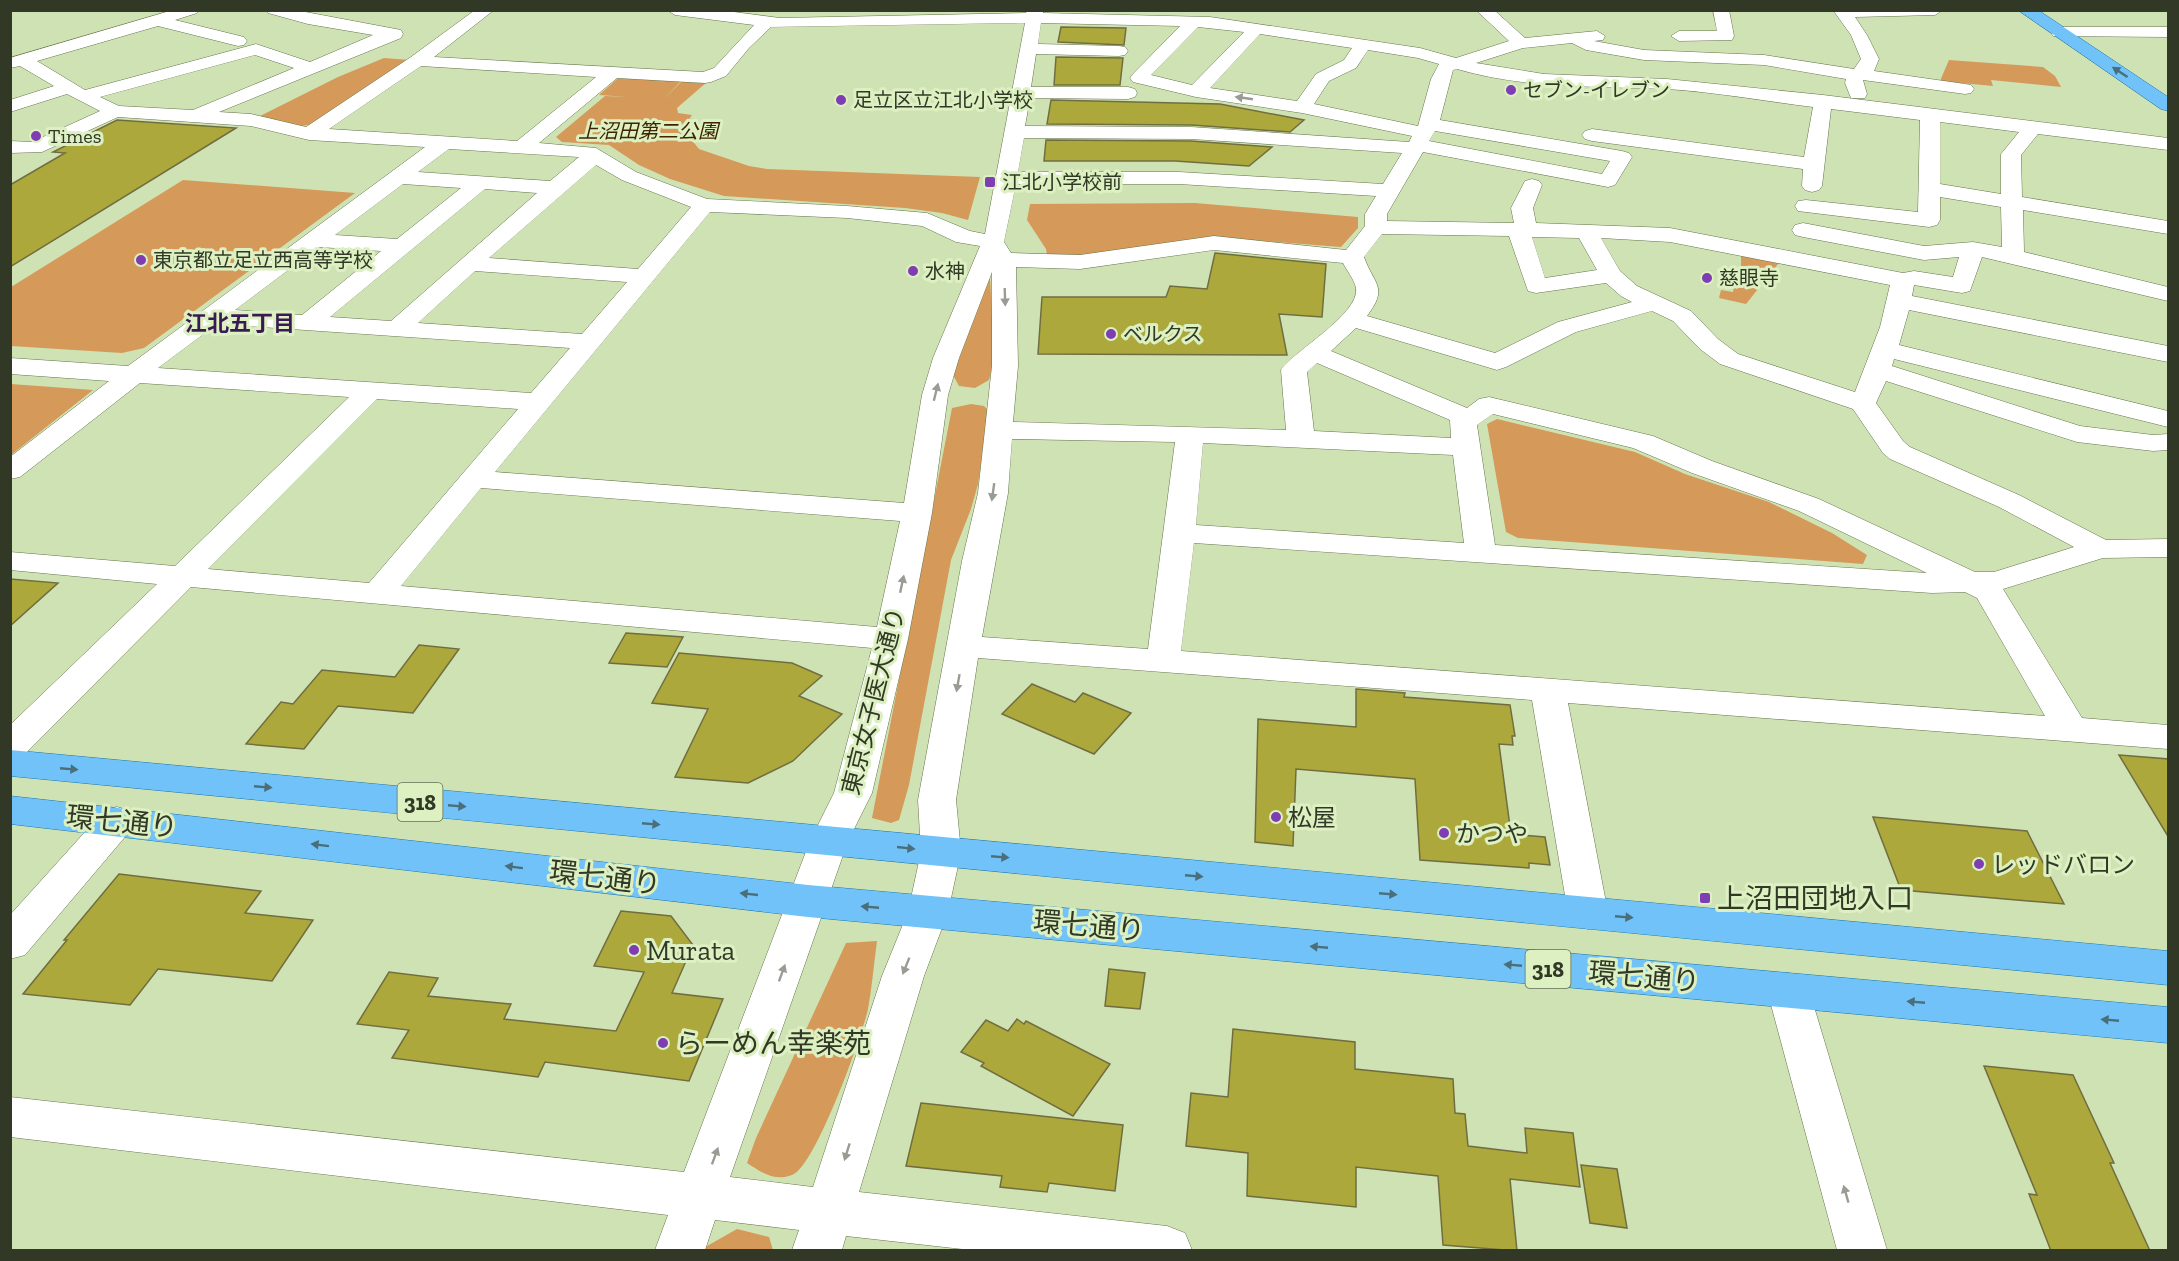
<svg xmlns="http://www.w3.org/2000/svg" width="2179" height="1261" font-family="'Zilla Slab','Noto Sans JP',serif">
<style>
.green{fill:#d59959}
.building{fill:#ada83b;stroke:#706e40;stroke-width:1.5}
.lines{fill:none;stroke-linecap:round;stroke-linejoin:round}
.minor-casing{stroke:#64754b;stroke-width:1}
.major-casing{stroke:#1c77ab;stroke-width:1}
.minor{fill:#fff;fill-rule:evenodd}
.major{fill:#70c2f8;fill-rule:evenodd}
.oneway{fill:#4a6f7a}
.oneway2{fill:#989c92}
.poi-dot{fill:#7e3db2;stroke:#dcf0c1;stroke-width:2}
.labels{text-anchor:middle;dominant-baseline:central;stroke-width:6;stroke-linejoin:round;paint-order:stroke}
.far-poi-label{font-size:20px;fill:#313826;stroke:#dcf0c1;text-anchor:start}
.far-park-label{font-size:20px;font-style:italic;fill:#402401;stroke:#dcf0c1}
.far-neighbourhood-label{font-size:22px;font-weight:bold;fill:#391a52;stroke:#dcf0c1}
.shield{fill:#dcf0c1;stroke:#646f54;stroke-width:1.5}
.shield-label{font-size:22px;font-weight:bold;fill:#313826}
.street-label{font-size:24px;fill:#313826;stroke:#dcf0c1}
.poi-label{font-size:24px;fill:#313826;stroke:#dcf0c1;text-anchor:start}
.near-street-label{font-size:28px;fill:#313826;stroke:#dcf0c1}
.near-poi-label{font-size:28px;fill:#313826;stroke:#dcf0c1;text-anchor:start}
</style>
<rect width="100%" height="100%" fill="#cfe2b4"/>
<g class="green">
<polygon points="384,58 410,60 314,124 301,126 260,116 338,77"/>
<polygon points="1949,60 2043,67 2055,76 2061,87 1991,80 1993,86 1940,81"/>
<polygon points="625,77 682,80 664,99 683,80 707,82 677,108 678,113 692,115 683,129 699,149 749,166 767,169 980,177 968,220 942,213 905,208 724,196 670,179 639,165 609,145 562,142 556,137 605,96 628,97 599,95 617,79"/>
<polygon points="183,180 355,193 144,348 122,353 11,346 11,287"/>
<polygon points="1195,203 1358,217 1358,228 1341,247 1213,237 1081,255 1047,255 1046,249 1027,220 1030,204"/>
<polygon points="1741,252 1782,259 1746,304 1719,298 1721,290 1733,292 1736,275 1741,273"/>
<polygon points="990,275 994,359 989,380 975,388 959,386 953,375"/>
<polygon points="11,384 93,390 11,455"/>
<polygon points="971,404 984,406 989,411 978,484 971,509 951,560 909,785 899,820 891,823 872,818 952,408"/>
<polygon points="1497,419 1635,452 1685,474 1769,502 1832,533 1867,555 1863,564 1518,538 1506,532 1487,424"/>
<path d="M 877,941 C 874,963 872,987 868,1009 C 862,1037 816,1163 794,1174 C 776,1183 761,1172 747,1163 L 756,1138 L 846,943 Z"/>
<polygon points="737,1229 769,1237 773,1250 700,1250"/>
</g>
<g class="building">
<polygon points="1061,27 1126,28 1124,45 1058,42"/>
<polygon points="1056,57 1123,58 1120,85 1054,85"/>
<polygon points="1051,100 1220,104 1304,120 1290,132 1191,125 1047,124"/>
<polygon points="117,120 236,128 10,267 10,185 65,153 53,152"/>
<polygon points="1046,140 1191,141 1272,147 1249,166 1175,161 1044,161"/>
<polygon points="1215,253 1326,264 1322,317 1279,314 1287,355 1038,354 1042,297 1166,297 1170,286 1207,289"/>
<polygon points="10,579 58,583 10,626"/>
<polygon points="626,633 683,637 667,667 609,663"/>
<polygon points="419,645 459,649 413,713 338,706 304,749 246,744 281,702 293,704 322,670 395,677"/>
<polygon points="679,653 792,663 822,676 799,696 842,714 793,761 748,783 675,777 708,709 652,703"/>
<polygon points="1032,684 1075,702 1083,693 1131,713 1094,754 1002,714"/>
<polygon points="1356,689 1405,693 1404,697 1510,705 1515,736 1512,736 1513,745 1499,744 1511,834 1545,837 1550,865 1529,863 1529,868 1420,860 1415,779 1296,769 1293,846 1255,842 1258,719 1356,727"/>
<polygon points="2119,755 2169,759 2169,838"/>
<polygon points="1873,817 2027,831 2064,904 1901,890"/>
<polygon points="119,874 261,891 245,913 313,920 272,981 158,969 130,1005 23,994 67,940 64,940"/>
<polygon points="621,911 671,916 693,945 672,993 723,999 689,1081 545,1062 538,1077 392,1058 409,1030 357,1024 389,972 438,978 428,996 511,1004 504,1019 616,1031 644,972 594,966"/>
<polygon points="1109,969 1145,973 1140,1009 1105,1006"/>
<polygon points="1017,1019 1024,1024 1026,1021 1110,1064 1073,1116 981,1066 984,1063 961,1052 986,1020 1008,1031"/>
<polygon points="1233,1029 1355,1042 1355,1069 1453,1079 1455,1113 1465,1114 1468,1146 1527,1153 1525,1128 1573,1133 1580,1187 1510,1179 1517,1251 1443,1245 1438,1176 1356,1167 1356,1207 1247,1196 1248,1153 1186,1146 1191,1093 1228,1097"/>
<polygon points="1984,1066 2073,1075 2114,1163 2110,1163 2150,1251 2051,1251 2029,1194 2037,1195"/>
<polygon points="921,1103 1123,1125 1115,1191 1049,1183 1047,1192 1000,1187 1002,1176 906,1166"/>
<polygon points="1581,1165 1617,1169 1627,1228 1590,1223"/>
</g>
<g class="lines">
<defs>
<g id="minor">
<path d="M 173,10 L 199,10 L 197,13 L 175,20 L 244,37 L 247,41 L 244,45 L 238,46 L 158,26 L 37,61 L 85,90 L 256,44 L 310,62 L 373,35 L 308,24 L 268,13 L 266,10 L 295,10 L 401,30 L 403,34 L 401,38 L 219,112 L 251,114 L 306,127 L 411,57 L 475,10 L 494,10 L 434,57 L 703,72 L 714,68 L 754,25 L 675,15 L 667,10 L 719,10 L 780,18 L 1026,13 L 1027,10 L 1043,10 L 1043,13 L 1210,17 L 1420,48 L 1456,58 L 1509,41 L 1476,10 L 1494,10 L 1525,38 L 1597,31 L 1605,36 L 1603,40 L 1594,41 L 1644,50 L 1764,55 L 1854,69 L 1861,59 L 1851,35 L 1833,10 L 1943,10 L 1935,15 L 1855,17 L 1867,35 L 1879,59 L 1874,71 L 1965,84 L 1971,85 L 1974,89 L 1971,93 L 1965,94 L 1863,80 L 1867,94 L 1865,98 L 1851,98 L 1845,83 L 1846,79 L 1764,65 L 1644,60 L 1586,50 L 1572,43 L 1523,48 L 1476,63 L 1544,74 L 1667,79 L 1823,95 L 2168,138 L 2168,150 L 2038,134 L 2021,155 L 2022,197 L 2168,221 L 2168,234 L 2023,210 L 2024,252 L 2168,287 L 2168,301 L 1982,257 L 1970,291 L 1962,293 L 1914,285 L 1912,296 L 2168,346 L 2168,362 L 1909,310 L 1899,345 L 2168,411 L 2168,427 L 1894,359 L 1892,366 L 2080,426 L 2153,435 L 2168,434 L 2168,450 L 2153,451 L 2077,442 L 1886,381 L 1876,403 L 1903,441 L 1910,447 L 2019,495 L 2106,540 L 2168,539 L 2168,557 L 2103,558 L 2003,589 L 2082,718 L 2168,725 L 2168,749 L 1568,703 L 1608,913 L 1602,924 L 1588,929 L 1574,924 L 1568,913 L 1532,700 L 978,658 L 956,800 L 961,852 L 948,912 L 924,976 L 859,1192 L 1167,1226 L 1185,1233 L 1192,1250 L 971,1250 L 846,1236 L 842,1250 L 792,1250 L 799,1230 L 715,1220 L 705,1250 L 655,1250 L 668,1215 L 10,1137 L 10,1097 L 684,1172 L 810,841 L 834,793 L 872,648 L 191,587 L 23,756 L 10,759 L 10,725 L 157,584 L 10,570 L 10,552 L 175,566 L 349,397 L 140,383 L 20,477 L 10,479 L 10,457 L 109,381 L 10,374 L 10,358 L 128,366 L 425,147 L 309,140 L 251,126 L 118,117 L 42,152 L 10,153 L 10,141 L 32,142 L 100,111 L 67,94 L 10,112 L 10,100 L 54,86 L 20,66 L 10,68 L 10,58 ZM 1025,23 L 985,234 L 970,231 L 927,213 L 847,206 L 707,199 L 636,172 L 596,148 L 539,143 L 617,78 L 705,83 L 711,82 L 726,76 L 749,48 L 771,27 ZM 1041,23 L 1180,26 L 1133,74 L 1130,78 L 1133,82 L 1196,97 L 1302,113 L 1412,136 L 1409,142 L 1191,127 L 1025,126 L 1030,98 L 1128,99 L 1135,97 L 1137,93 L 1135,89 L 1128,87 L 1031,87 L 1036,54 L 1119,56 L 1125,55 L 1128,51 L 1125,47 L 1119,46 L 1038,44 ZM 1198,27 L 1244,32 L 1192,85 L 1151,75 ZM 1260,34 L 1352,48 L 1344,60 L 1316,74 L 1297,101 L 1210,88 ZM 1368,50 L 1418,58 L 1439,64 L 1431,79 L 1418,126 L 1314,104 L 1329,81 L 1356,68 ZM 255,55 L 294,68 L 193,110 L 119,106 L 100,97 ZM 421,66 L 596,77 L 517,141 L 329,129 ZM 1457,69 C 1525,89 1597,86 1667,89 C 1715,92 1764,101 1813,107 L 1804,157 L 1592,129 L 1585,131 L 1582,135 L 1585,139 L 1592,141 L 1803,169 L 1802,186 L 1805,190 L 1812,192 L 1819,190 L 1822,186 L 1831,109 L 1920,120 L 1918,212 L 1806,200 L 1798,201 L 1795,206 L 1798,211 L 1806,212 L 1929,227 L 1937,225 L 1940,220 L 1940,197 L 2001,207 L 2002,247 L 1973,242 L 1924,246 L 1803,223 L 1795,225 L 1792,230 L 1795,235 L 1803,237 L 1924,260 L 1959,257 L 1953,277 L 1914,271 L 1903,273 L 1670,228 L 1536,223 L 1533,208 L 1542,185 L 1539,181 L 1532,179 L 1525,181 L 1511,208 L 1514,223 L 1387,221 L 1387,214 L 1423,152 L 1608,187 L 1615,185 L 1632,157 L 1629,153 L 1622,151 L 1440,120 L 1453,70 ZM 1940,122 L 2019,132 L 2001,154 L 2001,194 L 1940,184 ZM 1435,131 L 1610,161 L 1602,174 L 1429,141 ZM 1024,138 L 1191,139 L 1402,153 L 1383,184 L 1179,172 L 1018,172 ZM 449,149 L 579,157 L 550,181 L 418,172 ZM 596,165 L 622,180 L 691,207 L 638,269 L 489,258 ZM 403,184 L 461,188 L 397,239 L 335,235 ZM 1016,184 L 1179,184 L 1376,196 L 1365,214 L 1365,226 L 1346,250 L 1214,236 L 1080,255 L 1011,253 L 1004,242 ZM 485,189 L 537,193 L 391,321 L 330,317 ZM 710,212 L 847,218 L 922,226 L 956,242 L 980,246 L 933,358 L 922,395 L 904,503 L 495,472 ZM 1382,234 L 1509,236 L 1528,291 L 1536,293 L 1606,283 L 1621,296 L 1632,302 L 1558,322 L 1495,353 L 1367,316 C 1389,287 1374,285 1364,257 ZM 1532,237 L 1579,238 L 1597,270 L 1545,278 ZM 1601,238 L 1670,242 L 1890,285 L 1880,327 L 1855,392 L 1738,354 L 1718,339 L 1691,311 L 1637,286 L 1620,271 ZM 319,247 L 381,251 L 302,315 L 235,310 ZM 1214,250 L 1343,263 C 1347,271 1354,279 1356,288 C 1360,314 1295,350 1281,370 L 1286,430 L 1013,422 L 1018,366 L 1016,267 L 1080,269 ZM 475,271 L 627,282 L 582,334 L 418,323 ZM 992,272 L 992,366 L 978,493 L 962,561 L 918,800 L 921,852 L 908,912 L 882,976 L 813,1187 L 730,1177 L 848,841 L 872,793 L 908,639 L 932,513 L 948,395 L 959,358 ZM 1652,311 L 1673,321 L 1700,349 L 1720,364 L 1853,409 L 1883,453 L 1890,459 L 1999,507 L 2074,547 L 1994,572 L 1975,572 L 1819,499 L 1712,461 L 1653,436 L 1489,397 L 1479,399 L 1467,408 L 1331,351 L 1356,328 L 1497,370 L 1506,367 L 1576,332 ZM 217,324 L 570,348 L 531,393 L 158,368 ZM 1317,363 L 1450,420 L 1451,438 L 1314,431 L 1307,372 ZM 377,399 L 518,409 L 369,583 L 208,569 ZM 1493,414 L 1633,448 L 1692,473 L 1799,511 L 1927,573 L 1495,545 L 1477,425 ZM 1012,439 L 1175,442 L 1148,649 L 982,637 L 1008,493 ZM 1203,443 L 1453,455 L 1464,543 L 1196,525 ZM 481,488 L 900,521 L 877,627 L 401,586 ZM 1194,543 L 1932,593 L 1965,592 L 1977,598 L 2045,716 L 1181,651 Z"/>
<polygon points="1713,10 1729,10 1734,36 1732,40 1679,41 1671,36 1679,31 1717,31"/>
<polygon points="2059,27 2168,27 2168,37 2053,36 2051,32"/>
<polygon points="117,807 130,811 136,821 130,831 25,955 10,959 10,915 104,811"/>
<polygon points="1788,973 1803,978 1809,990 1887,1250 1837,1250 1767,990 1773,978"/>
</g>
<g id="major">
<polygon points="2018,10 2038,10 2168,97 2168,111 2161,109"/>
<polygon points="10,750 2168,951 2168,985 10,776"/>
<polygon points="10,796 808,885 2168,1007 2168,1043 808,917 10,824"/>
</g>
</defs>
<use href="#minor" class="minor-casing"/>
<use href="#major" class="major-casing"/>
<use href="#minor" class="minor"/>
<use href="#major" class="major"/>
</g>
<defs><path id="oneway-solid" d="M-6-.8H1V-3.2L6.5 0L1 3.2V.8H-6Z" transform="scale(1.5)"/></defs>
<g class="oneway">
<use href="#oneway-solid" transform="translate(2120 72) rotate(-147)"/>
<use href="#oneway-solid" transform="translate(69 769) rotate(5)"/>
<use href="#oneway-solid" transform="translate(263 787) rotate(5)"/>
<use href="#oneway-solid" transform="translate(457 806) rotate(5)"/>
<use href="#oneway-solid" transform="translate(651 824) rotate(5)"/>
<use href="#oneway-solid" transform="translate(320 845) rotate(-173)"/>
<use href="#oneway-solid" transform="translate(906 848) rotate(6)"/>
<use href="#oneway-solid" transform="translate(1000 857) rotate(5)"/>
<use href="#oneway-solid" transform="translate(514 867) rotate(-173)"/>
<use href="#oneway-solid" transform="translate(1194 876) rotate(5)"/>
<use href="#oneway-solid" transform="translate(749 894) rotate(-174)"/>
<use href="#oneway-solid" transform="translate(1388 894) rotate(5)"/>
<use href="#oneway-solid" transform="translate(870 907) rotate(-175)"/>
<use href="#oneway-solid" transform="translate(1624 917) rotate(5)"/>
<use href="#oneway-solid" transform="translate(1319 947) rotate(-175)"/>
<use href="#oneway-solid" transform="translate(1513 965) rotate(-175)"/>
<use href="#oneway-solid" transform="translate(1916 1002) rotate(-175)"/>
<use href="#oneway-solid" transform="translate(2110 1020) rotate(-175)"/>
</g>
<g class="oneway2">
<use href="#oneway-solid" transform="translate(1244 98) rotate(-172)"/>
<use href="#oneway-solid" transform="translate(1005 297) rotate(88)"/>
<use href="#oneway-solid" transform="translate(936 392) rotate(-76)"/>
<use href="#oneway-solid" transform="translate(993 492) rotate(98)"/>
<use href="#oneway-solid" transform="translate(902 584) rotate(-78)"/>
<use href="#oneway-solid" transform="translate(958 683) rotate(100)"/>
<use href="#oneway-solid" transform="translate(906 966) rotate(112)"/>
<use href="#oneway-solid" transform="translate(782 973) rotate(-70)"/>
<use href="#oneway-solid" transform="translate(847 1152) rotate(107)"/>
<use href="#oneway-solid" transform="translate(715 1156) rotate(-70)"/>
<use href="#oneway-solid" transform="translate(1846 1194) rotate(-106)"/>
</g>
<g class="poi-dot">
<circle cx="1511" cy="90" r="6"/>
<circle cx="841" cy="100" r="6"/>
<circle cx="36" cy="136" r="6"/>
<rect x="984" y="176" width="12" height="12" rx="3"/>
<circle cx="141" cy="260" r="6"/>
<circle cx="913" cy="271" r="6"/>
<circle cx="1707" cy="278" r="6"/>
<circle cx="1111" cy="334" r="6"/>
<circle cx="1276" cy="817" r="6"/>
<circle cx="1444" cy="833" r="6"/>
<circle cx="1979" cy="864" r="6"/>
<rect x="1699" y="892" width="12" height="12" rx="3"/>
<circle cx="634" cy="950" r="6"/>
<circle cx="663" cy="1043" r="6"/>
</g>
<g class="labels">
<g class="far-poi-label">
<text x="1523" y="90">セブン-イレブン</text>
<text x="853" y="100">足立区立江北小学校</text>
<text x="48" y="136">Times</text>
<text x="1002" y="182">江北小学校前</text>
<text x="153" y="260">東京都立足立西高等学校</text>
<text x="925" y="271">水神</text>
<text x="1719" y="278">慈眼寺</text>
<text x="1123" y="334">ベルクス</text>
</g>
<g class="far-park-label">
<text x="648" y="131">上沼田第二公園</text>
</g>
<g class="far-neighbourhood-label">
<text x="240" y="323">江北五丁目</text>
</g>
<g class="shield">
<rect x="397.5" y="783" width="45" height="38" rx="4.5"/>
<rect x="1525.5" y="950" width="45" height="38" rx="4.5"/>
</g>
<g class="shield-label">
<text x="420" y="802">318</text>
<text x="1548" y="969">318</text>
</g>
<g class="street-label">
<text transform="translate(873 701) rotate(-76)">東京女子医大通り</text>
</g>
<g class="poi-label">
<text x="1288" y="817">松屋</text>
<text x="1456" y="833">かつや</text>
<text x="1991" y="864">レッドバロン</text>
</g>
<g class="near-street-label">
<text transform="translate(122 822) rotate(6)">環七通り</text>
<text transform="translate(605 878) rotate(7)">環七通り</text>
<text transform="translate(1089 926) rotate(5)">環七通り</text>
<text transform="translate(1644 977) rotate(5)">環七通り</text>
</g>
<g class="near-poi-label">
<text x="1717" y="898">上沼田団地入口</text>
<text x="646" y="950">Murata</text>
<text x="675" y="1043">らーめん幸楽苑</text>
</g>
</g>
<rect width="2179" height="1261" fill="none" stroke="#313826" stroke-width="24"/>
</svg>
